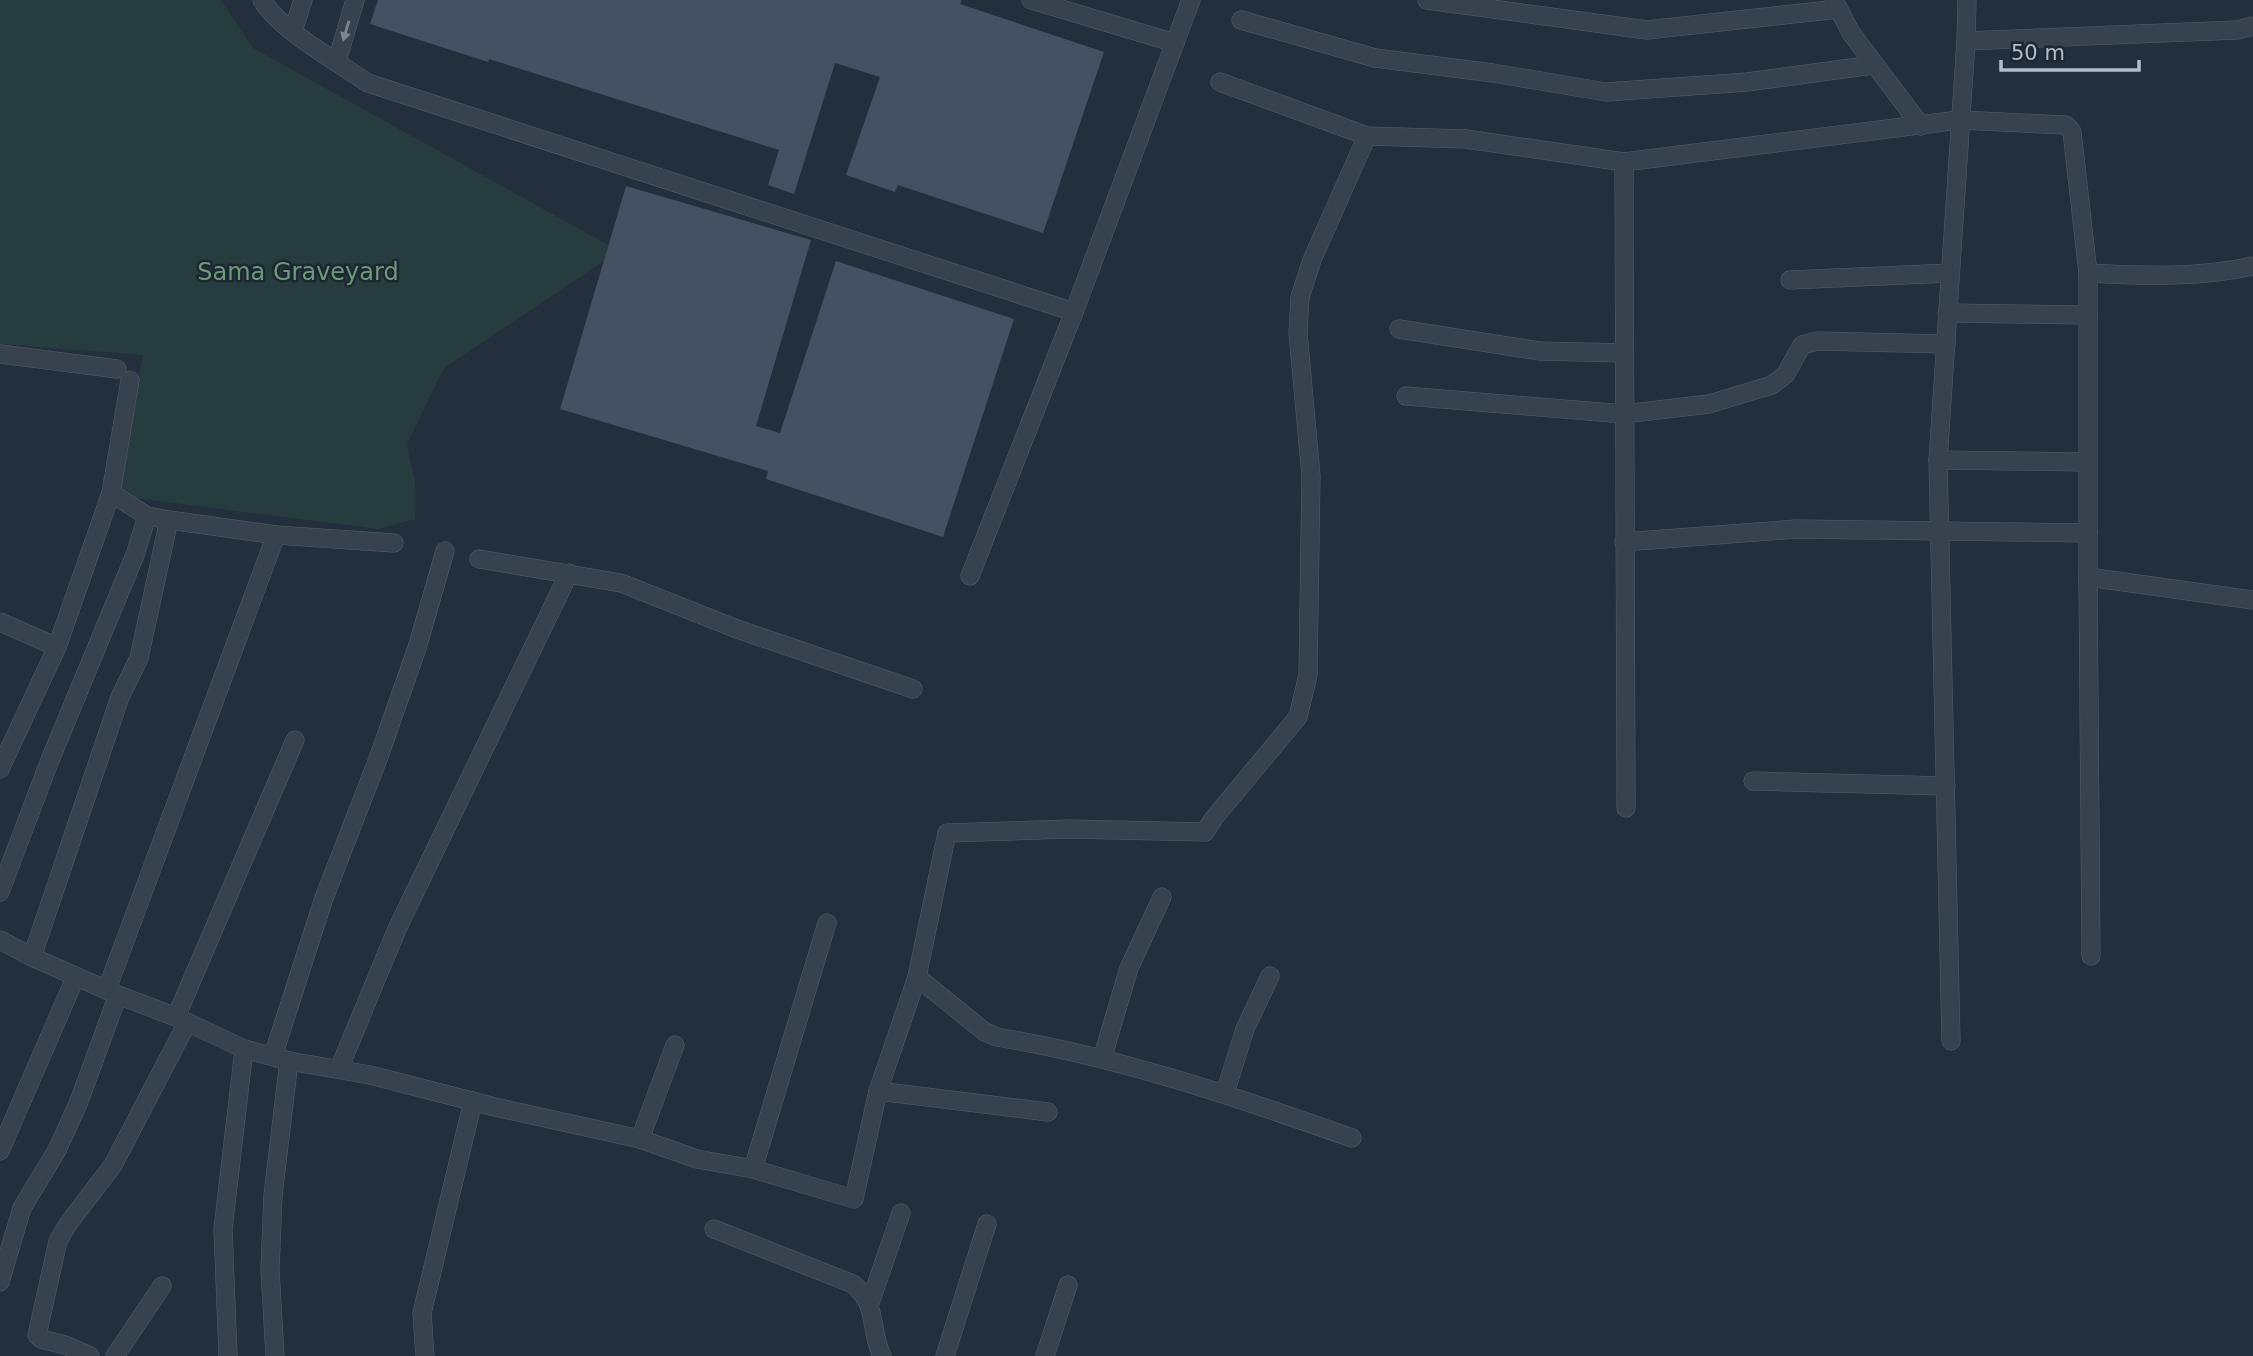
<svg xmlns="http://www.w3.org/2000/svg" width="2253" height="1356" font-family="'DejaVu Sans',sans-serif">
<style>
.green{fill:#263c3f}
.building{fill:#455162}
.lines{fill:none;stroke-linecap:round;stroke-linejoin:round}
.minor-casing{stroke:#565f6c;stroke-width:19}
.minor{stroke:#38414e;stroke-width:18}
.oneway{fill:#7c8592}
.labels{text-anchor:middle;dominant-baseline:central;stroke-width:5;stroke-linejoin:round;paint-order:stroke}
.park-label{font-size:24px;fill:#6b9a76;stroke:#1d2633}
</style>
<rect width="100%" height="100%" fill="#242f3e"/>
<polygon class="green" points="0,0 221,0 253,48 619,251 444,368 407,444 415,483 415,519 379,529 127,497 122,494 118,474 143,355 0,344"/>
<g class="building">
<polygon points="378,0 962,0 960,4 1104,52 1043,233 898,185 895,192 846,175 880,77 835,63 794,194 768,185 779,150 489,59 488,62 370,24"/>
<polygon points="626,186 811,240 756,426 780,433 836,261 1014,319 943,537 766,479 768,471 560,409"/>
</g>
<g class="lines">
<defs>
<g id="minor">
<path d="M 262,0 C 281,31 338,62 368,83 L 1074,312 L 1191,0"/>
<polyline points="1031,0 1175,43"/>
<polyline points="1427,0 1647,30 1838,9"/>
<polyline points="1834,0 1851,33 1921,126"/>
<polyline points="1241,20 1375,58 1493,73 1606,92 1747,82 1873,65"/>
<polyline points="293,31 303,0"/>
<polyline points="1966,41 2237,30 2253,26"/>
<polyline points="337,61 355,0"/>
<polyline points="1220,82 1367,136 1466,139 1624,162 1959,120 2066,125 2072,132 2088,273 2088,577 2091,956"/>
<polyline points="1624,162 1626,808"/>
<path d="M 2088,273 C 2144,276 2198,278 2253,266"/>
<polyline points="1790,280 1950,273"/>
<polyline points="1947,313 2088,315"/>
<polyline points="1399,329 1540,351 1624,353"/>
<polyline points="0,354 117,369"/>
<polyline points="1406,396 1624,414 1709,404 1772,385 1786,374 1802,345 1817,341 1946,344"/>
<polyline points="1938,460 2087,462"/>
<polyline points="111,493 147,516 169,520 276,535 394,543"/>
<polyline points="1624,542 1796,529 2088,533"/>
<polyline points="479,559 621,583 737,629 913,689"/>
<polyline points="970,576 1074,312"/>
<polyline points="2088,577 2253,600"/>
<polyline points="0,622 57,647"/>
<polyline points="0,769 57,647 111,493 130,380"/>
<polyline points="1753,781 1946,786"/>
<polyline points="0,892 50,760 135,555 147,516"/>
<polyline points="0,940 32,957 118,995 176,1017 244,1049 289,1061 370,1075 495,1107 640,1139 697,1159 753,1169 854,1199 878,1091 917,977 947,833 1069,829 1205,832 1214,818 1298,717 1308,675 1311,476 1298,333 1300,297 1312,260 1367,136"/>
<polyline points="32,957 120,697 139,658 169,520"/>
<path d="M 917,977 L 985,1032 L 997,1037 C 1119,1057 1236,1097 1352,1138"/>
<polyline points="107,989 276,535"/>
<polyline points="176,1017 295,740"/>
<polyline points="1951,1041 1938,460 1966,41 1967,0"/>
<polyline points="273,1056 324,898 378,759 417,648 445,551"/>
<polyline points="1102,1059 1129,968 1162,897"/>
<polyline points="339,1069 397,929 569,573"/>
<polyline points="878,1091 1048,1112"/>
<polyline points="1225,1093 1245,1029 1270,976"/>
<polyline points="640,1139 675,1045"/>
<polyline points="0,1151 76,976"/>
<polyline points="753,1169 827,923"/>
<path d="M 714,1229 L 853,1284 C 879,1306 869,1329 882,1356"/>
<polyline points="0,1282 22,1208 57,1150 78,1104 118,995"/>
<polyline points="870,1303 901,1213"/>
<polyline points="90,1356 65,1345 41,1339 37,1335 58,1241 68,1224 113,1165 187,1023"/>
<polyline points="115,1356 162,1286"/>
<polyline points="228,1356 223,1229 244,1049"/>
<polyline points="275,1356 270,1270 273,1195 289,1061"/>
<polyline points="425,1356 422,1313 473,1101"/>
<polyline points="945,1356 987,1224"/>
<polyline points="1045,1356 1068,1285"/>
</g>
</defs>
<use href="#minor" class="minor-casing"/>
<use href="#minor" class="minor"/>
</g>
<defs><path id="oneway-solid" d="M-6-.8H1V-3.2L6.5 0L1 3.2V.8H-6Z" transform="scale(1.75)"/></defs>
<use class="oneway" href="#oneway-solid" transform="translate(346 31) rotate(106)"/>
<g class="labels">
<g class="park-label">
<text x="298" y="272">Sama Graveyard</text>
</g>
</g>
<path d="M2001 60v10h138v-10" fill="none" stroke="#b4bcc9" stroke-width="3.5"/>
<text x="2011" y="60" font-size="21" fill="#b4bcc9" stroke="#1d2633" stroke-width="5" paint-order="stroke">50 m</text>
</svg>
